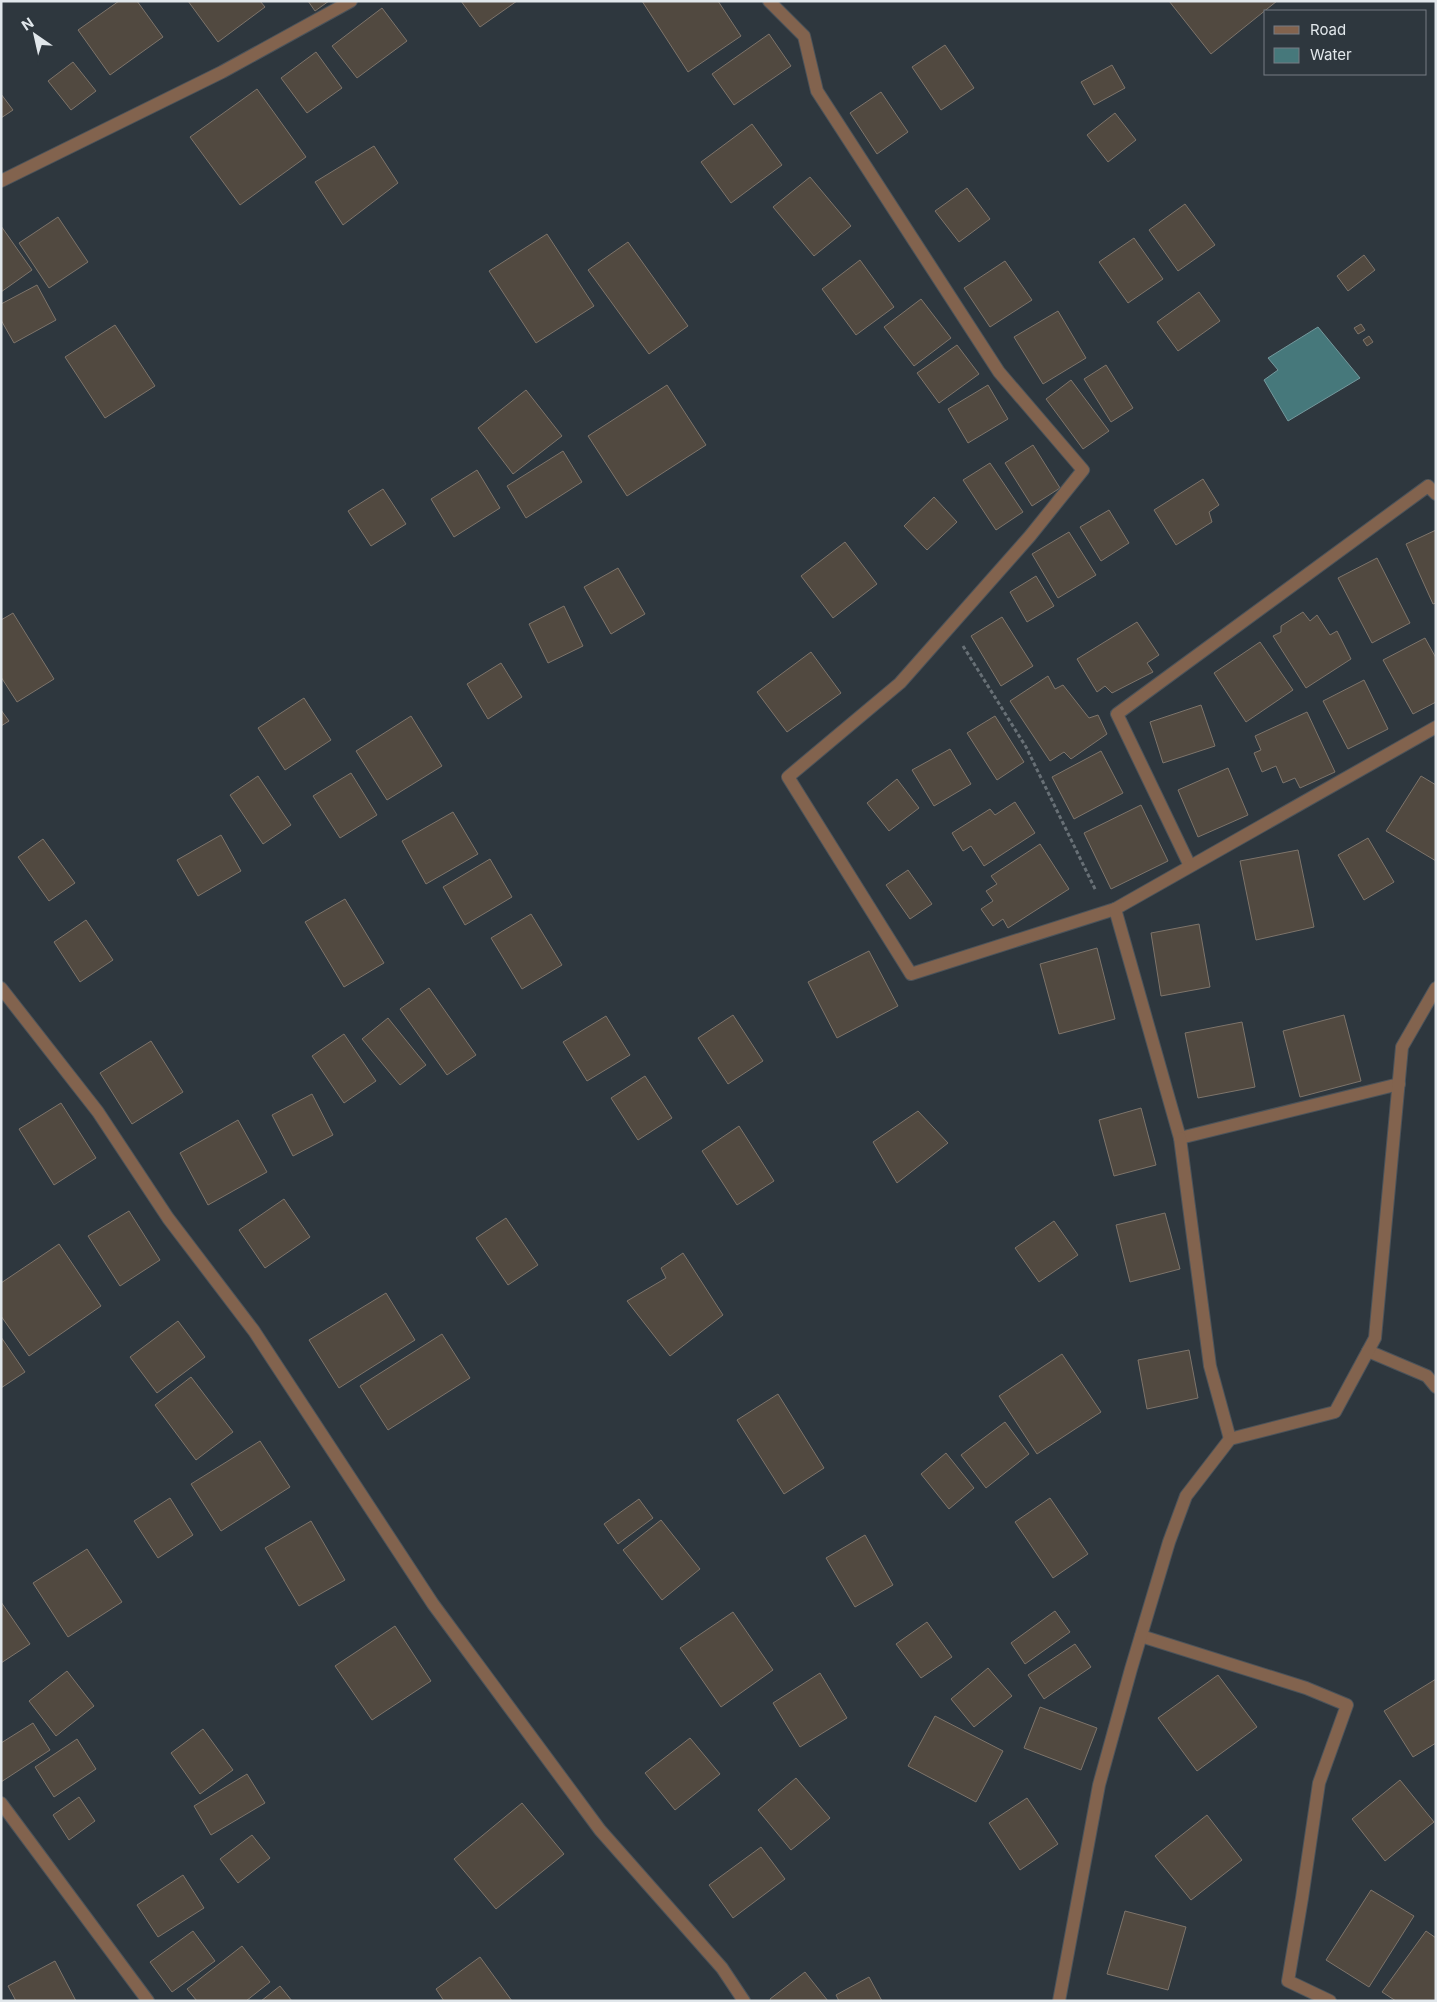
<svg xmlns="http://www.w3.org/2000/svg" width="1437" height="2002" font-family="Inter,sans-serif">
<style>
.water{fill:#46787b;stroke:#74999d}
.building{fill:#514940;stroke:#7d746b}
.lines{fill:none;stroke-linecap:round;stroke-linejoin:round}
.minor-casing{stroke:#4b535a;stroke-width:14}
.path{stroke:#687076;stroke-width:3;stroke-dasharray:4 2.5;stroke-linecap:butt}
.minor{stroke:#82634e;stroke-width:12}
</style>
<rect width="100%" height="100%" fill="#2e373e"/>
<polygon class="water" points="1318,327 1360,378 1288,421 1264,380 1278,370 1268,358"/>
<g class="building">
<polygon points="119,1 137,1 163,37 110,75 78,30"/>
<polygon points="188,1 260,1 265,7 218,42"/>
<polygon points="308,1 329,1 315,11"/>
<polygon points="461,1 517,1 480,27"/>
<polygon points="642,1 718,1 741,36 688,72"/>
<polygon points="1169,1 1277,1 1211,54"/>
<polygon points="382,8 407,41 357,78 332,46"/>
<polygon points="769,34 791,66 734,105 712,74"/>
<polygon points="945,45 974,88 941,110 912,67"/>
<polygon points="316,52 342,88 307,113 281,78"/>
<polygon points="73,62 96,91 71,110 48,81"/>
<polygon points="1112,65 1125,88 1094,105 1081,82"/>
<polygon points="257,89 306,157 240,205 190,137"/>
<polygon points="881,92 908,132 877,154 850,113"/>
<polygon points="1,94 13,110 1,118"/>
<polygon points="1115,113 1136,140 1108,162 1087,135"/>
<polygon points="752,124 782,165 731,203 701,162"/>
<polygon points="374,146 398,183 343,225 315,182"/>
<polygon points="810,177 851,226 814,256 773,207"/>
<polygon points="967,188 990,219 959,242 935,211"/>
<polygon points="1185,204 1215,245 1178,271 1149,230"/>
<polygon points="58,217 88,262 49,288 19,243"/>
<polygon points="1,226 32,270 1,292"/>
<polygon points="547,234 594,306 536,343 489,271"/>
<polygon points="1134,238 1163,279 1128,303 1099,262"/>
<polygon points="628,242 688,326 649,354 588,270"/>
<polygon points="1364,255 1375,270 1348,291 1337,276"/>
<polygon points="860,260 894,307 856,335 822,289"/>
<polygon points="1005,261 1032,300 990,327 964,288"/>
<polygon points="37,285 56,320 14,343 1,320 1,304"/>
<polygon points="1199,292 1220,321 1178,351 1157,322"/>
<polygon points="921,299 951,338 914,366 884,327"/>
<polygon points="1058,311 1086,358 1043,384 1014,337"/>
<polygon points="1361,324 1365,330 1358,334 1354,328"/>
<polygon points="115,325 155,386 105,418 65,357"/>
<polygon points="1369,336 1373,342 1367,346 1363,340"/>
<polygon points="957,345 979,374 939,403 917,373"/>
<polygon points="1106,365 1133,408 1111,422 1084,379"/>
<polygon points="1071,380 1109,431 1083,449 1046,399"/>
<polygon points="667,385 706,445 627,496 588,436"/>
<polygon points="988,385 1008,419 968,443 948,409"/>
<polygon points="526,390 562,436 513,474 478,428"/>
<polygon points="1033,445 1060,488 1032,506 1005,463"/>
<polygon points="563,451 582,482 526,518 507,486"/>
<polygon points="990,463 1023,512 996,530 963,480"/>
<polygon points="477,470 500,508 454,537 431,499"/>
<polygon points="1203,479 1219,505 1209,512 1212,522 1176,545 1154,510"/>
<polygon points="383,489 406,524 371,546 348,511"/>
<polygon points="934,497 957,522 927,550 904,526"/>
<polygon points="1109,510 1129,543 1101,561 1080,527"/>
<polygon points="1436,530 1436,603 1433,604 1406,544"/>
<polygon points="1069,532 1096,575 1058,598 1032,554"/>
<polygon points="845,542 877,584 833,618 801,576"/>
<polygon points="1377,558 1410,623 1372,643 1338,578"/>
<polygon points="618,568 645,614 611,634 584,587"/>
<polygon points="1036,576 1054,606 1027,622 1010,592"/>
<polygon points="564,606 583,646 548,663 529,624"/>
<polygon points="1303,612 1310,621 1317,615 1330,635 1337,631 1351,659 1306,688 1273,636 1281,632 1281,626"/>
<polygon points="13,613 54,679 17,702 1,677 1,620"/>
<polygon points="1002,617 1033,666 1001,686 971,636"/>
<polygon points="1137,622 1159,655 1147,663 1153,672 1112,693 1105,686 1097,692 1077,659"/>
<polygon points="1425,638 1436,658 1436,702 1413,714 1383,660"/>
<polygon points="1260,642 1293,690 1246,722 1214,673"/>
<polygon points="811,652 841,693 787,732 757,692"/>
<polygon points="501,663 522,697 488,719 467,684"/>
<polygon points="1048,676 1055,689 1063,685 1089,718 1098,715 1107,734 1071,759 1064,752 1050,761 1010,701"/>
<polygon points="1364,680 1388,729 1348,749 1323,701"/>
<polygon points="304,698 331,740 285,770 258,728"/>
<polygon points="1201,705 1215,746 1163,763 1150,722"/>
<polygon points="1,710 9,721 1,726"/>
<polygon points="1307,712 1335,772 1300,788 1295,778 1283,783 1276,766 1262,772 1254,753 1261,750 1255,736"/>
<polygon points="411,716 442,766 387,800 356,751"/>
<polygon points="995,716 1024,762 997,780 967,733"/>
<polygon points="950,749 971,784 934,806 912,770"/>
<polygon points="1101,751 1123,793 1074,819 1052,777"/>
<polygon points="1228,768 1248,815 1198,837 1178,790"/>
<polygon points="351,773 377,815 340,838 313,796"/>
<polygon points="258,776 291,825 263,844 230,795"/>
<polygon points="1421,776 1436,785 1436,861 1386,831"/>
<polygon points="897,779 919,808 889,831 867,803"/>
<polygon points="1015,802 1035,833 984,866 971,846 963,851 952,833 990,809 995,815"/>
<polygon points="1141,805 1168,861 1111,889 1084,833"/>
<polygon points="453,812 478,854 426,884 402,841"/>
<polygon points="221,835 241,871 198,896 177,860"/>
<polygon points="1368,838 1394,882 1364,900 1338,855"/>
<polygon points="43,839 75,883 49,901 18,857"/>
<polygon points="1040,844 1069,889 1008,928 1003,919 993,926 981,909 993,901 986,891 997,884 991,876"/>
<polygon points="1298,850 1314,927 1256,940 1240,861"/>
<polygon points="490,859 512,897 465,925 443,887"/>
<polygon points="908,870 932,904 910,919 886,885"/>
<polygon points="345,899 384,963 344,987 305,922"/>
<polygon points="531,914 562,965 522,989 491,938"/>
<polygon points="86,920 113,960 80,982 54,942"/>
<polygon points="1199,924 1210,987 1161,996 1151,933"/>
<polygon points="1097,948 1115,1019 1059,1034 1040,964"/>
<polygon points="869,951 898,1006 837,1038 808,982"/>
<polygon points="429,988 476,1055 447,1075 400,1009"/>
<polygon points="733,1015 763,1061 728,1084 698,1038"/>
<polygon points="1344,1015 1361,1081 1300,1097 1283,1031"/>
<polygon points="606,1016 630,1055 587,1081 563,1042"/>
<polygon points="388,1018 426,1065 400,1085 362,1039"/>
<polygon points="1242,1022 1255,1087 1198,1098 1185,1033"/>
<polygon points="344,1034 376,1081 344,1103 312,1056"/>
<polygon points="151,1041 183,1092 132,1124 100,1073"/>
<polygon points="645,1076 672,1118 638,1140 611,1098"/>
<polygon points="312,1094 333,1135 293,1156 272,1115"/>
<polygon points="61,1103 96,1158 54,1185 19,1129"/>
<polygon points="1141,1108 1156,1165 1114,1176 1099,1120"/>
<polygon points="918,1111 948,1143 897,1183 873,1142"/>
<polygon points="238,1120 267,1172 208,1205 180,1153"/>
<polygon points="739,1126 774,1181 737,1205 702,1151"/>
<polygon points="284,1199 310,1237 265,1268 239,1230"/>
<polygon points="129,1211 160,1260 120,1286 88,1236"/>
<polygon points="1165,1213 1180,1269 1130,1282 1116,1225"/>
<polygon points="506,1218 538,1265 508,1285 476,1238"/>
<polygon points="1054,1221 1078,1255 1039,1282 1015,1248"/>
<polygon points="59,1244 101,1306 29,1356 1,1316 1,1283"/>
<polygon points="683,1253 723,1315 670,1356 627,1301 666,1278 661,1268"/>
<polygon points="386,1293 415,1340 339,1388 309,1340"/>
<polygon points="178,1321 205,1357 157,1393 130,1357"/>
<polygon points="442,1334 470,1378 388,1430 360,1386"/>
<polygon points="1,1337 25,1372 1,1388"/>
<polygon points="1189,1350 1198,1398 1147,1409 1138,1360"/>
<polygon points="1062,1354 1101,1412 1037,1454 999,1396"/>
<polygon points="191,1377 233,1432 196,1460 155,1405"/>
<polygon points="778,1394 824,1468 784,1494 737,1420"/>
<polygon points="1005,1422 1029,1454 986,1488 961,1455"/>
<polygon points="260,1441 290,1487 221,1531 191,1484"/>
<polygon points="946,1453 974,1488 949,1509 921,1474"/>
<polygon points="170,1498 193,1535 158,1558 134,1521"/>
<polygon points="1050,1498 1088,1554 1053,1578 1015,1522"/>
<polygon points="639,1499 653,1518 618,1544 604,1524"/>
<polygon points="661,1520 700,1569 662,1600 623,1550"/>
<polygon points="311,1521 345,1580 299,1606 265,1548"/>
<polygon points="865,1535 893,1585 855,1607 826,1558"/>
<polygon points="87,1549 122,1602 68,1637 33,1583"/>
<polygon points="1,1602 30,1644 1,1663"/>
<polygon points="1055,1611 1070,1632 1025,1664 1011,1643"/>
<polygon points="733,1612 773,1670 721,1707 680,1648"/>
<polygon points="927,1622 952,1657 921,1678 896,1644"/>
<polygon points="395,1626 431,1681 372,1720 335,1666"/>
<polygon points="1075,1644 1091,1667 1044,1699 1028,1675"/>
<polygon points="988,1668 1012,1696 974,1727 951,1699"/>
<polygon points="67,1671 94,1706 56,1736 29,1701"/>
<polygon points="820,1673 847,1718 800,1747 773,1703"/>
<polygon points="1218,1675 1257,1727 1197,1771 1158,1718"/>
<polygon points="1436,1679 1436,1743 1413,1757 1384,1711"/>
<polygon points="1040,1707 1097,1728 1081,1770 1024,1748"/>
<polygon points="935,1716 1003,1751 976,1802 908,1766"/>
<polygon points="33,1723 50,1750 1,1782 1,1743"/>
<polygon points="203,1729 233,1770 200,1794 171,1753"/>
<polygon points="690,1738 720,1774 675,1810 645,1773"/>
<polygon points="77,1739 96,1769 54,1797 35,1767"/>
<polygon points="247,1774 265,1803 211,1835 194,1806"/>
<polygon points="796,1778 830,1818 791,1850 758,1810"/>
<polygon points="1400,1780 1434,1822 1385,1861 1352,1819"/>
<polygon points="79,1797 95,1821 69,1840 53,1815"/>
<polygon points="1027,1798 1058,1844 1020,1870 989,1823"/>
<polygon points="522,1803 564,1854 496,1909 454,1859"/>
<polygon points="1207,1815 1242,1860 1191,1900 1155,1856"/>
<polygon points="252,1835 270,1858 238,1883 220,1859"/>
<polygon points="761,1847 785,1879 733,1918 709,1885"/>
<polygon points="183,1875 204,1908 158,1937 137,1905"/>
<polygon points="1371,1890 1414,1916 1369,1987 1326,1960"/>
<polygon points="1125,1911 1186,1927 1168,1990 1107,1974"/>
<polygon points="193,1931 215,1961 172,1992 150,1962"/>
<polygon points="1426,1931 1436,1938 1436,2001 1396,2001 1382,1992"/>
<polygon points="242,1946 270,1982 246,2001 197,2001 187,1989"/>
<polygon points="480,1957 512,2001 444,2001 436,1989"/>
<polygon points="55,1961 76,2001 16,2001 8,1986"/>
<polygon points="805,1972 828,2001 771,2001 770,1999"/>
<polygon points="869,1977 882,2001 839,2001 836,1995"/>
<polygon points="280,1986 292,2001 261,2001"/>
</g>
<g class="lines">
<defs>
<g id="minor">
<polyline points="769,1 804,36 817,91 999,372 1083,470 1030,536 900,683 788,777 911,974 1115,909"/>
<polyline points="1,181 222,72 351,1"/>
<polyline points="1190,866 1117,714 1428,486 1436,494"/>
<polyline points="1,988 98,1112 168,1218 254,1331 433,1604 600,1830 722,1968 744,2001"/>
<polyline points="1399,1084 1180,1138 1115,909 1436,727"/>
<polyline points="1180,1138 1210,1366 1230,1439"/>
<polyline points="1368,1351 1427,1376 1436,1387"/>
<polyline points="1141,1636 1306,1688 1347,1705 1319,1783 1302,1898 1288,1981 1330,2001"/>
<polyline points="1,1803 148,2001"/>
<polyline points="1059,2001 1099,1785 1131,1669 1169,1542 1186,1496 1230,1439 1335,1412 1375,1338 1402,1047 1436,988"/>
</g>
</defs>
<use href="#minor" class="minor-casing"/>
<polyline class="path" points="963,646 1026,747 1096,891"/>
<use href="#minor" class="minor"/>
</g>
<rect width="1437" height="2002" fill="none" stroke="#e1e7eb" stroke-width="5"/>
<rect x="1264" y="10" width="162" height="65" fill="#2e373e" stroke="#767d83"/>
<rect x="1274" y="26" width="25" height="8" fill="#82634e" stroke="#767d83"/>
<text x="1310" y="35" font-size="15" fill="#e1e7eb">Road</text>
<rect x="1274" y="48" width="25" height="15" fill="#46787b" stroke="#767d83"/>
<text x="1310" y="60" font-size="15" fill="#e1e7eb">Water</text>
<g transform="translate(35 35) rotate(326)" stroke="#2e373e" stroke-width="4" paint-order="stroke">
<path d="M0-4L9 19L0 12L-9 19Z" fill="#e1e7eb"/>
<text y="-8" font-size="14" font-weight="bold" text-anchor="middle" fill="#e1e7eb">N</text>
</g>
</svg>
